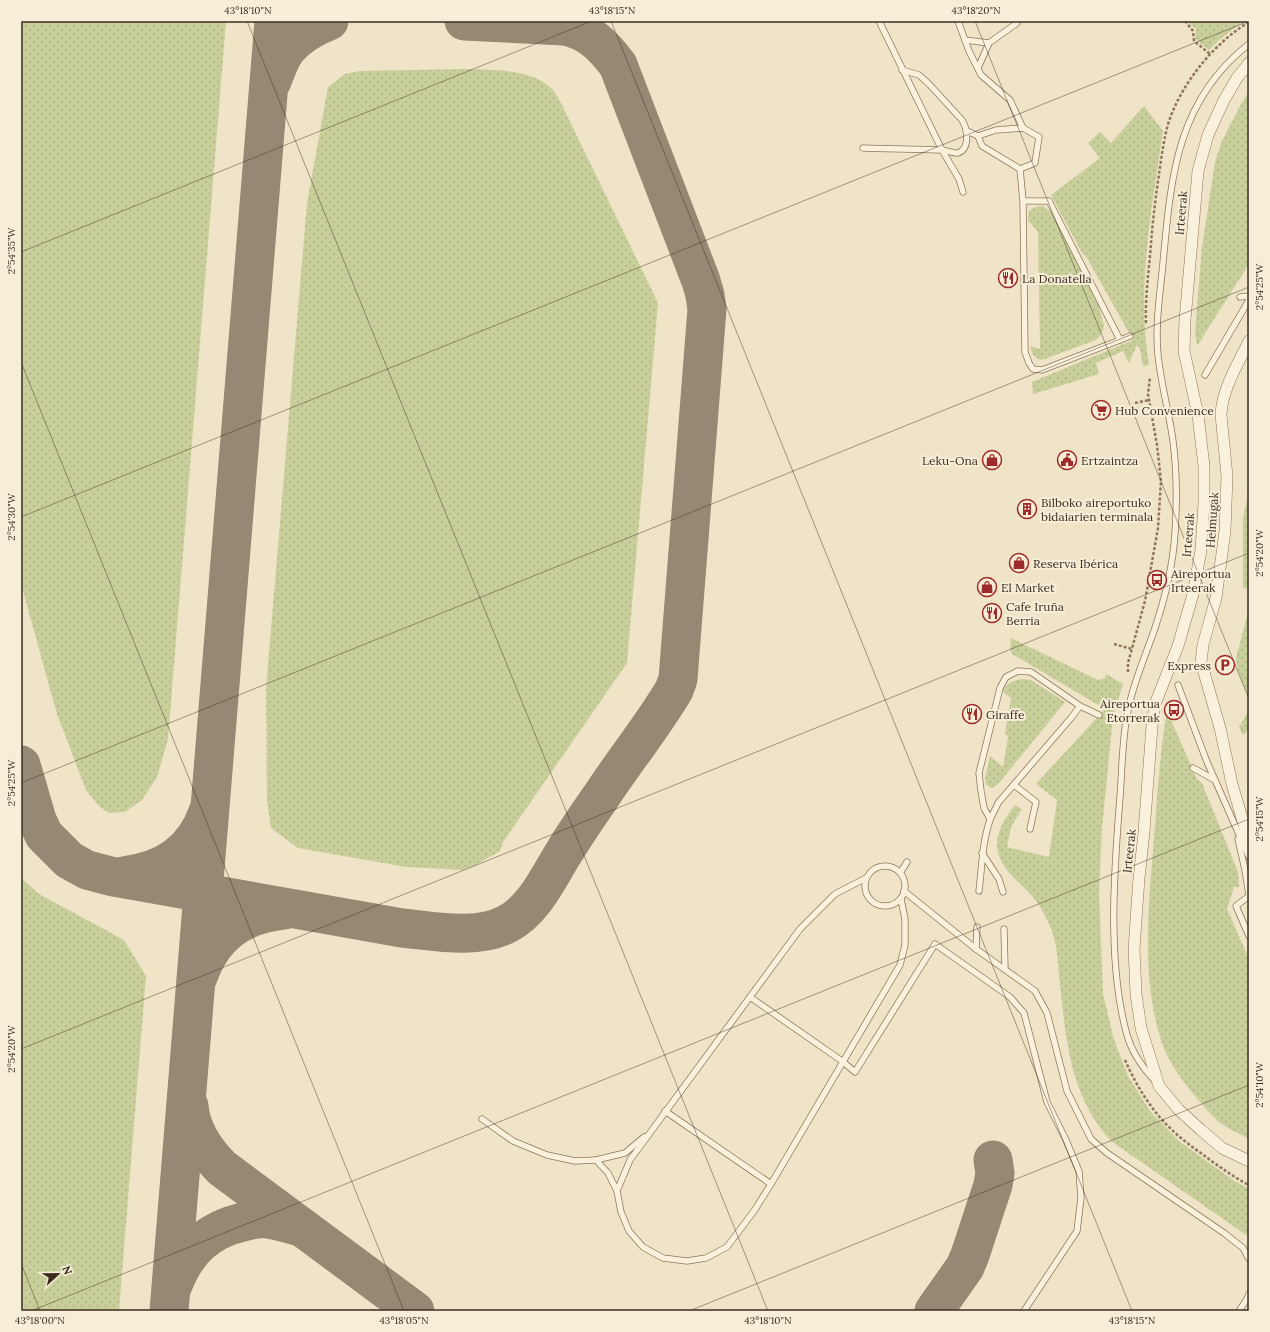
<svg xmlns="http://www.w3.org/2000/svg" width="1270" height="1332" font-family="Lora,serif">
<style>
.grass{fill:url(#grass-dots)}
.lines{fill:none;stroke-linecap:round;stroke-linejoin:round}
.taxiway{stroke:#968974;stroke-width:39}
.service-casing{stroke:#8d765c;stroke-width:7}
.minor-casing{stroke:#8d765c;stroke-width:12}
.path{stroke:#8d765c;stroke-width:2.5;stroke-dasharray:3 2;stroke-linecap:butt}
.service{stroke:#faf1dc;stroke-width:5.5}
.minor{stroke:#faf1dc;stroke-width:11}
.ticks{fill:none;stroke:#3d2e20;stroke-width:1;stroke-opacity:0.45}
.labels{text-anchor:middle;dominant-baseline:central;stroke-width:4;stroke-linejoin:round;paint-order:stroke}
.street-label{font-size:12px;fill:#3d2e20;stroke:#f7eed8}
.poi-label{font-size:12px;fill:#3d2e20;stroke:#f7eed8;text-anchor:start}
.neatline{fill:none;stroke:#3d2e20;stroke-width:1.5}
.ticks-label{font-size:10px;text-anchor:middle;fill:#3d2e20}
</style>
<defs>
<pattern id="grass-dots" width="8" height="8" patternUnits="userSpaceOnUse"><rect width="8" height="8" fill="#c9cf9b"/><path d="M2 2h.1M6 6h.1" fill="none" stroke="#aeb285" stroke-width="1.8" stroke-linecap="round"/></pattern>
</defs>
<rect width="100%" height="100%" fill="#f0e4c8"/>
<g class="grass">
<polygon points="21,21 226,21 168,739 157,777 142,800 125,812 110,813 100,807 86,790 57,714 21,584"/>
<polygon points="1187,21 1244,21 1219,40 1209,50 1195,39 1196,29"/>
<path d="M 468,69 C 494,70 534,69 553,90 C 556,94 559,99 561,103 L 658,303 L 627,663 L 503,842 L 500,851 L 476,865 L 462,870 L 406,867 L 298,848 L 271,828 L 267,801 L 266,688 L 307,203 L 328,87 L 345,74 L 359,71 Z"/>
<polygon points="1249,91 1249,264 1197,346 1195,332 1202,247 1215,162 1221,143 1240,106"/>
<path d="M 1144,106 L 1163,131 C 1152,208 1136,288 1149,365 L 1143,366 L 1140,349 L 1137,345 L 1129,363 L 1123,351 L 1096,363 L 1099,374 L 1033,394 L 1032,382 L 1133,340 L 1087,258 L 1082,253 L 1051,195 L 1100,158 L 1088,143 L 1100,132 L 1111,143 Z"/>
<path d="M 1043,206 L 1051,212 L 1098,302 L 1104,326 L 1102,333 L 1096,340 L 1042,360 C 1034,358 1032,354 1030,346 L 1040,349 L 1038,232 L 1028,220 L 1029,211 L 1035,207 Z"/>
<polygon points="1249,490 1249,589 1243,588 1243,518"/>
<polygon points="1249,609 1249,699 1238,671 1236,658"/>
<path d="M 1011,638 L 1098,680 L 1105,678 L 1106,674 L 1123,684 L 1113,717 L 1102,828 L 1099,893 L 1103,994 L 1114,1040 L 1128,1076 L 1150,1111 L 1179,1141 L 1233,1180 L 1249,1189 L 1249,1237 L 1111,1141 C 1071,1097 1066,1042 1060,985 C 1058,966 1058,944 1050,926 C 1046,918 1042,909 1037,902 C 1023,883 999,871 997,846 C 997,829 1006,817 1015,805 L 1022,809 L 1011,827 L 1007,847 L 1049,857 L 1057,800 L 1036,784 L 1105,709 L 1012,654 L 1010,649 Z"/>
<path d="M 1023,679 L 1031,680 L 1065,702 L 999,783 L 992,788 C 987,786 985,784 985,779 L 990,756 L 1003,767 L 1008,737 L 1005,733 L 1011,698 L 1002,691 C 1008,683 1013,680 1023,679 Z"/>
<polygon points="1249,710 1249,730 1243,735 1239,727"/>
<path d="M 1167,711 L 1197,779 L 1202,783 L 1238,872 L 1239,887 L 1234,887 L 1227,909 L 1249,959 L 1249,1139 C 1240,1134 1229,1129 1220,1123 C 1211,1115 1203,1105 1195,1096 C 1181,1079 1166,1059 1160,1037 C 1142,976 1148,912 1153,850 C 1157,803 1159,757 1167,711 Z"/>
<polygon points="21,878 39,894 124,940 146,976 119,1311 21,1311"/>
</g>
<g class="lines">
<g class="taxiway">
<path d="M 272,81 C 276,71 280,58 287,49 C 298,36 314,27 329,21"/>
<path d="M 21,765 L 37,820 L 44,835 L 69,860 L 87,870 L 114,877 L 402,928 C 434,931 477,940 507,924 C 534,910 548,878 563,854 C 575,834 588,815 602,795 C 625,760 652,727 674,690 L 678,679 L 707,309 L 705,295 L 701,281 L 618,65 C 603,45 589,31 564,26 L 464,21"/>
<path d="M 123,876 C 165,871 194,852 208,812"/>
<path d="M 198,977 C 212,936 241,914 284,910"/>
<path d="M 189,1106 C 191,1131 205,1151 222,1168 L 415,1311"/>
<path d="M 173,1285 C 186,1251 207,1230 243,1222 C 250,1220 259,1218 267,1219 C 278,1220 289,1224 300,1227"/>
<polyline points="169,1311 274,21"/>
<polyline points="934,1311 965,1267 970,1255 993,1185 995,1173 993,1160"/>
</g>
<defs>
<g id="service">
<polyline points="879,21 942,150 959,179 963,192"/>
<polyline points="958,21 969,51 981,75 1010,100 1023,128"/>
<polyline points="965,40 989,43"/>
<polyline points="978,68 989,43 1017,23"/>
<polyline points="967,131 978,136 996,130 1023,128 1039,137 1035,163 1020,169 982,146 978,136"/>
<path d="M 863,148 C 889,149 915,149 940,150 C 946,150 954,154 958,153 C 971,148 967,128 962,120 L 929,84 L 919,75 L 902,70"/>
<polyline points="1020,169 1023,201 1025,352 1029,363 1033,369 1042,370 1120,340 1049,201 1023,201"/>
<polyline points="1240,297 1249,296"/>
<polyline points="1120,340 1130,336"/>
<polyline points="1205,375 1249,300"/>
<polyline points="1178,685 1207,762 1249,857"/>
<polyline points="1193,768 1215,780"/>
<polyline points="1014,785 1036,802 1030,829"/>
<polyline points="990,819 984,808 981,791 979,773 1000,688 1006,677 1018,671 1031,672 1080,706 1099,715"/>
<polyline points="1238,839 1245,870 1249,895"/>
<polyline points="982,853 999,879 1003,892"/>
<circle cx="885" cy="886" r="20"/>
<polyline points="900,873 907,862"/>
<polyline points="866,878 835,894 800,929 630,1160 617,1191 621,1212 629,1231 643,1247 663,1258 687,1261 706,1258 727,1247 754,1211 771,1184 900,965 905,945 905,919 901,899"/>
<polyline points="904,891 976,949 1035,991 1047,1013 1067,1091 1091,1139 1107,1153 1224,1233 1243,1248 1249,1259"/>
<path d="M 979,891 C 982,867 982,843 990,820 C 992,814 996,809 998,803 L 1071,718 L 1080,706"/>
<polyline points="1249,896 1236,906 1249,936"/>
<polyline points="1004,929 1005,969"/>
<polyline points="976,949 977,927"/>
<polyline points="750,997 842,1061 855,1072 935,944 1010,997 1024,1013 1047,1102 1066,1140 1079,1171 1081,1198 1077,1231 1024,1311"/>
<path d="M 1155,1081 C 1142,1067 1132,1053 1127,1035 C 1107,963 1114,871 1120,797 C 1122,771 1122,742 1127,716 C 1132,686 1145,657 1155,628 C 1165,598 1173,565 1175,533 C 1177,502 1177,471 1173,441 C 1169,412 1161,384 1158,355 C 1155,325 1160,294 1163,263 C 1171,178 1176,101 1249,44"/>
<polyline points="665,1111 771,1184"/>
<polyline points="482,1119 513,1141 547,1155 575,1161 596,1160"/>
<polyline points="617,1191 608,1173 596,1160 625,1153 644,1137"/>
<polyline points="1239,1311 1247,1299 1249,1294"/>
</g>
<g id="minor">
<polyline points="1249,63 1237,78 1224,100 1208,135 1198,171 1185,320 1184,351 1198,415 1204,466 1204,503 1201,550 1193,594 1178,646 1155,704 1152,726 1144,832 1139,878 1134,949 1136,994 1141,1028 1159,1086 1179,1110 1201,1130 1222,1148 1249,1161"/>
<path d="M 1249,341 C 1238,364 1222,389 1221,415 L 1227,476 L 1225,531 L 1216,598 L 1203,645 L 1201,662 L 1220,728 L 1232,784 L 1249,842"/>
</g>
</defs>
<use href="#service" class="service-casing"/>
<use href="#minor" class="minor-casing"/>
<g class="path">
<polyline points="1185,21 1193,31 1194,41 1210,54"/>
<path d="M 1146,323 C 1145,297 1149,270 1151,244 C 1153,216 1157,188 1161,160 C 1163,147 1165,134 1169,121 C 1182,83 1214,43 1249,22"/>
<polyline points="1135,403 1149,400"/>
<polyline points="1114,644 1132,649"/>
<polyline points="1128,672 1128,663 1145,601 1158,528 1161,481 1157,445 1148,394 1150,377"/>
<path d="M 1125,1060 C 1136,1085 1151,1110 1171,1129 C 1183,1141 1197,1150 1210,1160 C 1223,1169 1235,1178 1249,1185"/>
</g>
<use href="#service" class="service"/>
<use href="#minor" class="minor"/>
</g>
<path class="ticks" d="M 247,21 L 768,1311M 611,21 L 1132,1311M 975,21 L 1249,699M 21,252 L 592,21M 21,362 L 404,1311M 21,517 L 1249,21M 21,783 L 1249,287M 21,1049 L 1249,553M 21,1263 L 40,1311M 31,1311 L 1249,819M 689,1311 L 1249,1085"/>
<defs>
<symbol id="restaurant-ring" viewBox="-11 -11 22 22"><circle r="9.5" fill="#f7eed8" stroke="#9e2a2b" stroke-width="1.5"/><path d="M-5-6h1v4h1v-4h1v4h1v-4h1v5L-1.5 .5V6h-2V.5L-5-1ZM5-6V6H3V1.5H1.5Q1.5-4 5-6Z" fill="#9e2a2b"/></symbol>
<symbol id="supermarket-ring" viewBox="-11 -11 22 22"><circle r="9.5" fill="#f7eed8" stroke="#9e2a2b" stroke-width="1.5"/><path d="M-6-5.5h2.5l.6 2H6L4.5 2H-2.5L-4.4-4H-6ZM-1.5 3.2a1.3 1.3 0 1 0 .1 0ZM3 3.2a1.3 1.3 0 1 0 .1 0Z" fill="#9e2a2b"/></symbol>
<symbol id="shop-ring" viewBox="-11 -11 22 22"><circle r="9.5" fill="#f7eed8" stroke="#9e2a2b" stroke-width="1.5"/><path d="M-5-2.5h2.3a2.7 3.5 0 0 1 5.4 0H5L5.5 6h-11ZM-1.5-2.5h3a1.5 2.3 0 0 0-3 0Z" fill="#9e2a2b"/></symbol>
<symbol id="civic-ring" viewBox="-11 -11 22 22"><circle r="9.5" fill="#f7eed8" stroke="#9e2a2b" stroke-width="1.5"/><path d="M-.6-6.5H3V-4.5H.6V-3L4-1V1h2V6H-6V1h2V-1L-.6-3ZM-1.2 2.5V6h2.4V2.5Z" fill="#9e2a2b"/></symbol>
<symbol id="building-ring" viewBox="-11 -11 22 22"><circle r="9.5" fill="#f7eed8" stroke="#9e2a2b" stroke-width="1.5"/><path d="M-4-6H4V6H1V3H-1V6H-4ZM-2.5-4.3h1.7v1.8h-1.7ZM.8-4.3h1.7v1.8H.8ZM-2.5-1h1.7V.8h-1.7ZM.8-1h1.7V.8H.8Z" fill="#9e2a2b"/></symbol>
<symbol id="bus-ring" viewBox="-11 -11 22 22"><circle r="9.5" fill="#f7eed8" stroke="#9e2a2b" stroke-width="1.5"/><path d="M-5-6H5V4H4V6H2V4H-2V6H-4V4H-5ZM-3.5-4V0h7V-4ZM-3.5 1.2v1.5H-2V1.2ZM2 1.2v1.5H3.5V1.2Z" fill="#9e2a2b"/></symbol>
<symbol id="parking-ring" viewBox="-11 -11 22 22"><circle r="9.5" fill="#f7eed8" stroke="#9e2a2b" stroke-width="1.5"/><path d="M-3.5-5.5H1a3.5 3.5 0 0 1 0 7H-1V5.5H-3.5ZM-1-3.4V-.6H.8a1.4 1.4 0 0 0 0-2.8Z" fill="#9e2a2b"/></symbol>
</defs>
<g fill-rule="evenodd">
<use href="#restaurant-ring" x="997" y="267" width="22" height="22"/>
<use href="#supermarket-ring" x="1090" y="399" width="22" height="22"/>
<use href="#shop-ring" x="981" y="449" width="22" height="22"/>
<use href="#civic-ring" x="1056" y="449" width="22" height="22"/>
<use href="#building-ring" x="1016" y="498" width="22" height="22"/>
<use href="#shop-ring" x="1008" y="552" width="22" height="22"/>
<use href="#bus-ring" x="1146" y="569" width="22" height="22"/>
<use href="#shop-ring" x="976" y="576" width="22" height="22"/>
<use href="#restaurant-ring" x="981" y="602" width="22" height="22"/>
<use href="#parking-ring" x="1214" y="654" width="22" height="22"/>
<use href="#bus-ring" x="1163" y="699" width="22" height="22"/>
<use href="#restaurant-ring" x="961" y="703" width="22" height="22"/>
</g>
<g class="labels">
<g class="street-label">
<text transform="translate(1181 213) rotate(-85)">Irteerak</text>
<text transform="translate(1212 520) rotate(-86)">Helmugak</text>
<text transform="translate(1188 535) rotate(-85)">Irteerak</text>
<text transform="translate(1129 851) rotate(-84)">Irteerak</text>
</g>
<g class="poi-label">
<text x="1022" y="278">La Donatella</text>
<text x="1115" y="410">Hub Convenience</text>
<text x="978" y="460" text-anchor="end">Leku-Ona</text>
<text x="1081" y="460">Ertzaintza</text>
<text x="1041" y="502">Bilboko aireportuko<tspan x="1041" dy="14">bidaiarien terminala</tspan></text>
<text x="1033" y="563">Reserva Ibérica</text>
<text x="1171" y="573">Aireportua<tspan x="1171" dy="14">Irteerak</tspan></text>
<text x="1001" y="587">El Market</text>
<text x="1006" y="606">Cafe Iruña<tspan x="1006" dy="14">Berria</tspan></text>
<text x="1211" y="665" text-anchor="end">Express</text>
<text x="1160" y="703" text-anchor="end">Aireportua<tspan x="1160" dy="14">Etorrerak</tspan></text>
<text x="986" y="714">Giraffe</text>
</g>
</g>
<rect width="1270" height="1332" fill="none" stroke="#f7eed8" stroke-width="44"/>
<g transform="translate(58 1274) rotate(68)" stroke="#f7eed8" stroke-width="3" paint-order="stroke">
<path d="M0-3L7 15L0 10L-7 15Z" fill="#3d2e20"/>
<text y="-6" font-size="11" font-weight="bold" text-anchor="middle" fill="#3d2e20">N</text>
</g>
<rect x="22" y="22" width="1226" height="1288" class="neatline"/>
<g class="ticks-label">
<text x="248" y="14">43°18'10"N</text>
<text x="612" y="14">43°18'15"N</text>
<text x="976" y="14">43°18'20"N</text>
<text transform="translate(11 251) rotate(-90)" y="4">2°54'35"W</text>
<text transform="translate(1259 287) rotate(-90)" y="4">2°54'25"W</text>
<text transform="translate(11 517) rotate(-90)" y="4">2°54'30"W</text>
<text transform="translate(1259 553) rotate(-90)" y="4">2°54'20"W</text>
<text transform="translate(11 783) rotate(-90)" y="4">2°54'25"W</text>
<text transform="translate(1259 819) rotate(-90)" y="4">2°54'15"W</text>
<text transform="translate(11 1049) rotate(-90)" y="4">2°54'20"W</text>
<text transform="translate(1259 1085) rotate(-90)" y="4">2°54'10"W</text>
<text x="40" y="1324">43°18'00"N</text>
<text x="404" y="1324">43°18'05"N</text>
<text x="768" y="1324">43°18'10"N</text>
<text x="1132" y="1324">43°18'15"N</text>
</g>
</svg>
